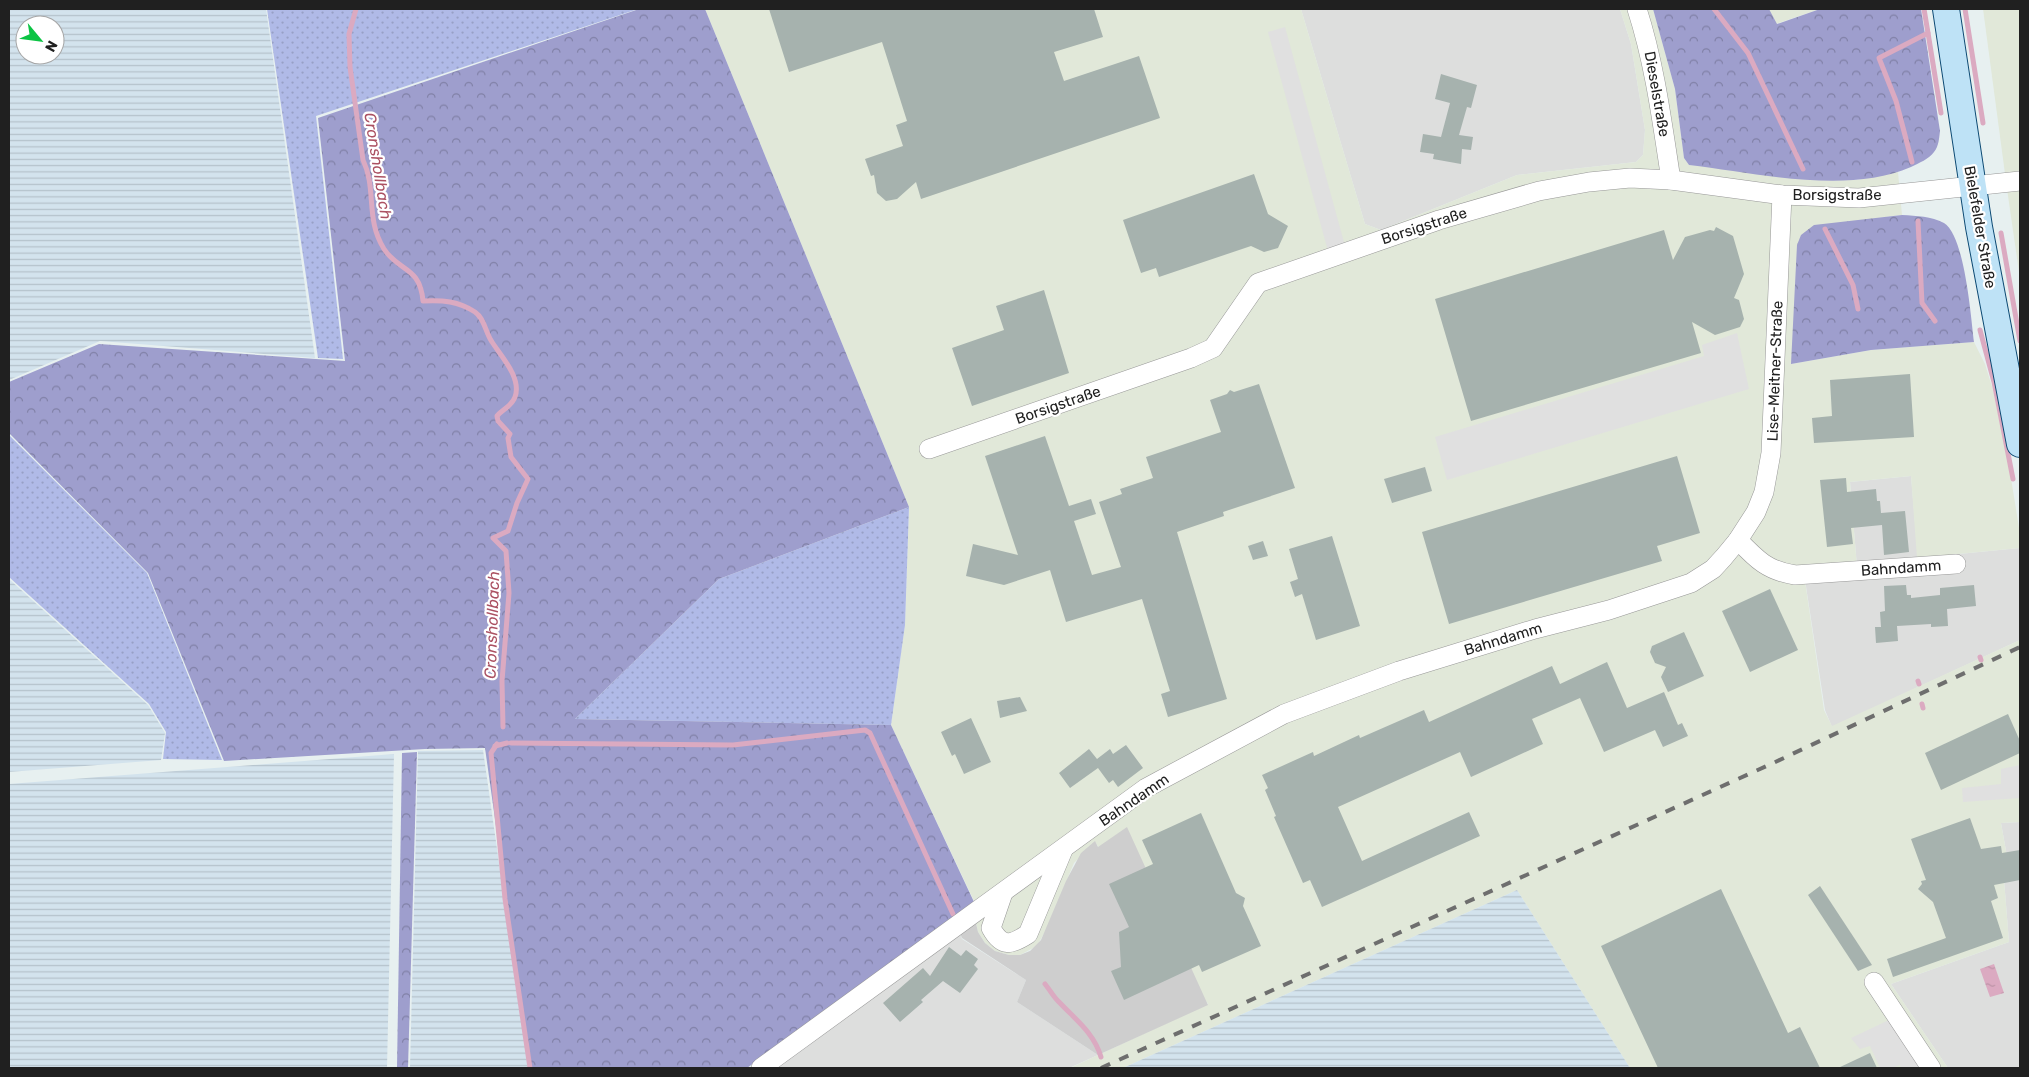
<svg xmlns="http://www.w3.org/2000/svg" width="2029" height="1077" font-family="Rubik,sans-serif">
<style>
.residential{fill:#dddedd}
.industrial{fill:#e1e8d9}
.religious{fill:#cecece}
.farmland{fill:url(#farmland-rules);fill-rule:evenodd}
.grass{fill:url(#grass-dots)}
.forest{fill:url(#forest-crowns)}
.parking{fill:#e0e0e0}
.water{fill:url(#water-ripples)}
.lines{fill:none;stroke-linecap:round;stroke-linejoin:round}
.stream{stroke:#dbaac1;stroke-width:5}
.building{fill:#a6b2ae}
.street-casing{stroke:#979797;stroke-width:20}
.secondary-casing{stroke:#0b4872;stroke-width:28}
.street{stroke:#fff;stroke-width:19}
.secondary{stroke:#bee2f6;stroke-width:26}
.rail{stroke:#6e6e6e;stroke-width:4;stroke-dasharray:10 10;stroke-linecap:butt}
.labels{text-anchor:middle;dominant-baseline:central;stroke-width:4.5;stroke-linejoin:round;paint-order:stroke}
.street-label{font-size:15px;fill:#202020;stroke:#fff}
.water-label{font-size:16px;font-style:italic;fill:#ab5162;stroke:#fff}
</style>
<defs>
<pattern id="farmland-rules" width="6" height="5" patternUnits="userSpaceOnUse" patternTransform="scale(1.25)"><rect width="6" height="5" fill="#d3e3ed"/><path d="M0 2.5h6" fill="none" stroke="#b5c2cb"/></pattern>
<pattern id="grass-dots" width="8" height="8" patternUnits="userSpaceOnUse" patternTransform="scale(1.25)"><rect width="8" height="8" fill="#b0bae7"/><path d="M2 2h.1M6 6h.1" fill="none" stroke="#97a0c6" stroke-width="1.8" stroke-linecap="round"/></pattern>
<pattern id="forest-crowns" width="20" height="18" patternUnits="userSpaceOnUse" patternTransform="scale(1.25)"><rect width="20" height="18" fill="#9e9ecd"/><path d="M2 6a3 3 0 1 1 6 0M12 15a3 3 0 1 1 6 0" fill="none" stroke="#8080a6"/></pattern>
<pattern id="water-ripples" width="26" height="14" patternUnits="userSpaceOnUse" patternTransform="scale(1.25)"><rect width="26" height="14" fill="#dbaac1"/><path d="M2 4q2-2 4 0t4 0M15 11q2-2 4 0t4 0" fill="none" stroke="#bc92a6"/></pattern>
</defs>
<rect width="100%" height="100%" fill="#e7f0f0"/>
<g class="residential">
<polygon points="1301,9 1620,9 1631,44 1645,130 1643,155 1636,162 1517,175 1381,230 1365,224"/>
<polygon points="1911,476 1918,558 2020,548 2020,640 1832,727 1825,710 1805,580 1858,579 1850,482"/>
<polygon points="2020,822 2020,1068 1948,1068 1891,984 2009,942 2003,867 2008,862 2001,823"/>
<polygon points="959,931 962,939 1026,980 1017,1002 1098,1055 1069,1068 775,1068"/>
</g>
<g class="industrial">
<polygon points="705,9 1301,9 1365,224 1381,230 1517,175 1636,162 1643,155 1645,130 1631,44 1620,9 1653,9 1675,89 1684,158 1689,165 1857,180 1898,172 1902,215 1878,218 1791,364 1871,350 1974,342 1985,364 1993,390 2010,472 2020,534 2020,548 1917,558 1911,476 1850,482 1858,579 1805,581 1824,710 1832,726 2020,640 2020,822 2001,823 2008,862 2003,867 2009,942 1891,984 1948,1068 1630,1068 1517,890 1123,1068 1070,1068 1208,1004 1095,842 1074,863 1046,930 1037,946 1020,955 1009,955 995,951 985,943 978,932 975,919 974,901 891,725 905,625 909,507"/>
<polygon points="1769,9 1820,9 1776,24"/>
<polygon points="1983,9 2020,9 2020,279 2007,189"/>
</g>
<polygon class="religious" points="1127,827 1208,1005 1098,1055 1017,1002 1026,980 962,938 959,931 975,919 978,932 985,943 995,951 1009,955 1020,955 1030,951 1041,940 1066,881 1081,853 1095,841 1098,847"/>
<g class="farmland">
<path d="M 9,9 L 266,9 L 315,358 L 100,341 L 9,380 ZM 25,25 L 55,25 L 55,55 L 25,55 Z"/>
<polygon points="9,579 148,705 165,733 161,760 9,772"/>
<polygon points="483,750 528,1068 410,1068 418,751"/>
<polygon points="394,754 387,1068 9,1068 9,784"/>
<polygon points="1517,890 1630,1068 1123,1068"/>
</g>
<g class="grass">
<polygon points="267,9 638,9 316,116 343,359 318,358"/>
<polygon points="9,435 147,573 222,760 163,759 166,732 149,704 9,577"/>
<polygon points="909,507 905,625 891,725 575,719 719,579"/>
</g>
<g class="forest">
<polygon points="639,9 705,9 909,507 719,579 575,719 891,725 974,902 747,1068 530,1068 485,748 425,749 224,761 148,573 9,433 9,382 99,344 345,361 318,118"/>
<path d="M 1653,9 L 1769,9 L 1777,24 L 1820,9 L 1921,9 L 1940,131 C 1939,138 1939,146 1934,152 C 1929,159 1919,163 1911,167 C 1847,195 1757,173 1689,165 L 1684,158 L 1675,89 Z"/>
<path d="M 1902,215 C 1917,216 1931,216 1944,223 C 1965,236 1971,318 1974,342 L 1871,350 L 1791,364 L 1797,245 L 1801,235 L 1814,225 Z"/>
<polygon points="417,752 408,1068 397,1068 402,753"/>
</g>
<g class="parking">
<polygon points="1285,27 1345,246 1328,251 1268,32"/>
<polygon points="1737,333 1749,389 1447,480 1435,437 1704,356 1702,345"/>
<polygon points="2020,765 2020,798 1963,802 1962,788 2001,784 2001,769"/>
<polygon points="1891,1019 1924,1068 1901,1068 1900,1065 1892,1068 1880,1068 1870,1046 1860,1049 1851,1038"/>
</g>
<polygon class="water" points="1994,964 2004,993 1990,997 1980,969"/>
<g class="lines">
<g class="stream">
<path d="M 356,9 L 349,34 L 350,67 L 363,160 C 377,189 365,219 384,249 C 399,272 420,266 423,301 C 443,300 458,301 475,312 C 485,319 485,332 492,342 C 501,356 522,378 515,397 C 512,406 503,409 497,416 L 498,421 L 510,434 L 508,438 L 511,457 L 528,479 L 517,503 L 508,531 L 493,538 L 506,551 L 509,593 L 502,681 L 503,727"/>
<polyline points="1714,9 1748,53 1803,169"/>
<polyline points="1965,9 1983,123"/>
<polyline points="1928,33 1941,113"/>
<polyline points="1912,162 1896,101 1879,58 1928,33 1924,9"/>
<polyline points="1918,221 1922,303 1935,321"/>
<polyline points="1825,229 1853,285 1858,309"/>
<polyline points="2001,233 2020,341"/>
<polyline points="1980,330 1994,382 2013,479"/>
<polyline points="1980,657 1981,660"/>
<polyline points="1918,681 1919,684"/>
<polyline points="1922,704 1923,708"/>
<polyline points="511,743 733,745 865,730 870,733 953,914"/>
<polyline points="497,744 491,753 505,899 530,1068"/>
<polyline points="495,746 507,743"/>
<path d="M 1045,984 C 1050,990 1054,998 1060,1003 C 1076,1020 1094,1033 1101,1057"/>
</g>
</g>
<g class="building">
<polygon points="769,9 1094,9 1103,37 1054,52 1064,81 1139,56 1160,118 921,199 916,182 897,199 886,201 877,193 874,175 871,176 865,159 903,146 896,125 907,121 882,42 789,72"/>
<polygon points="1441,74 1477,85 1471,108 1467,107 1459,135 1473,137 1471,150 1462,149 1461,164 1433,159 1434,154 1420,152 1423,134 1441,137 1450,103 1435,99"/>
<polygon points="1254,174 1268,214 1288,226 1278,248 1264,252 1251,246 1159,277 1156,268 1141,273 1123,220"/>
<polygon points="1716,227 1733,236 1744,274 1734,298 1739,300 1744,319 1740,327 1715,335 1692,322 1701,353 1471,421 1435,299 1664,230 1673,260 1685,237 1710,230 1714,231"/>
<polygon points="1044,290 1069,373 972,406 952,348 1004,330 996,306"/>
<polygon points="1910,374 1914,437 1814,443 1812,418 1832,416 1830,380"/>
<polygon points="1259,384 1295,488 1223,512 1224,516 1177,532 1227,699 1168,717 1161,694 1170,691 1142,599 1066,622 1050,570 1004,585 966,576 973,544 1018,555 985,456 1045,436 1069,506 1091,499 1096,514 1074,521 1092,575 1121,567 1099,502 1122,494 1120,489 1153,478 1146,457 1221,432 1210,400 1227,394 1230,390 1234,392"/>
<polygon points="1677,456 1700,533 1657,546 1662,561 1449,624 1422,532"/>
<polygon points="1425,467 1432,491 1392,503 1384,479"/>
<polygon points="1846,478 1847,492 1876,489 1877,501 1880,501 1881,513 1905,511 1909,552 1884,555 1882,525 1851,528 1853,544 1827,547 1820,480"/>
<polygon points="1332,536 1360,626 1316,640 1302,594 1295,597 1290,582 1298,579 1289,549"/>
<polygon points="1263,541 1268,556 1253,560 1248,546"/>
<polygon points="1906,585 1907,595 1911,595 1911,598 1940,595 1940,588 1974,585 1976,606 1947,609 1948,626 1931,627 1931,624 1897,626 1898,641 1876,643 1875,627 1881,627 1880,612 1885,611 1884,586"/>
<polygon points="1770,589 1798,650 1750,672 1722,611"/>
<polygon points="1684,632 1704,676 1668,692 1661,677 1666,667 1655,663 1650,652 1652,646"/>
<polygon points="1607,662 1627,708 1664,692 1678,725 1682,723 1688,736 1663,747 1655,730 1604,752 1580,698 1532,719 1543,744 1471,777 1460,752 1338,807 1362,861 1469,812 1480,836 1322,907 1310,880 1303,883 1274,817 1276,816 1265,790 1268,788 1262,775 1313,752 1314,756 1359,735 1360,738 1424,710 1429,722 1552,666 1560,684"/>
<polygon points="1020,697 1027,711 1000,718 997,701"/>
<polygon points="2008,714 2020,741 2020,753 1941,790 1925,753"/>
<polygon points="971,718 991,762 964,774 955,754 952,756 941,732"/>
<polygon points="1126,745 1143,768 1118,787 1113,780 1109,783 1098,768 1070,788 1059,773 1089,749 1097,759 1110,749 1113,754"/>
<polygon points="1201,813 1236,893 1245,898 1243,906 1261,946 1202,972 1199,965 1124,1000 1111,971 1121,967 1119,932 1129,927 1109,884 1153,864 1142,840"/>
<polygon points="1970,818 1981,849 2001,846 2002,853 2020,850 2020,880 1994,885 1998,898 1991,901 2003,938 1893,977 1887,959 1946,938 1933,902 1918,889 1922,884 1921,881 1926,880 1911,839"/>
<polygon points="1820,886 1872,965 1858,971 1808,895"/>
<polygon points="1721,889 1788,1033 1800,1027 1820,1068 1658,1068 1601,946"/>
<polygon points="949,947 961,956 966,950 978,959 974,965 978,969 960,993 943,981 921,1000 923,1002 900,1022 883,1003 923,968 930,976"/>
<polygon points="1870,1053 1877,1068 1838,1068"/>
</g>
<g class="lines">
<defs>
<g id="street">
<path d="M 1637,9 C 1655,65 1662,122 1671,180"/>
<polyline points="929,449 1191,358 1213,348 1258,283 1439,220 1539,191 1589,182 1630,178 1671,180 1782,195 1859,198 2020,181"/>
<path d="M 1738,540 C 1757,560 1768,571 1795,575 L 1956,564"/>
<path d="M 1003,893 L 991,928 C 1002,948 1011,945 1028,934 L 1063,850"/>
<polyline points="1874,982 1931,1068"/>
<polyline points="761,1068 1146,788 1284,714 1399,671 1535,629 1609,610 1691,583 1713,569 1724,557 1738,540 1756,512 1764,492 1771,453 1782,195"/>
</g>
<polyline id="secondary" points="1946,9 1979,227 2020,444"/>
</defs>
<use href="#street" class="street-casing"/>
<use href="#secondary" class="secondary-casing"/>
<use href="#street" class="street"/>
<use href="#secondary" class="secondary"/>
<polyline class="rail" points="1101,1068 1771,764 2020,647"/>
</g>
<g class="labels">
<g class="street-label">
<text transform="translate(1657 94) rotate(80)">Dieselstraße</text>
<text x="1837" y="195">Borsigstraße</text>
<text transform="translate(1424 226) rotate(-18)">Borsigstraße</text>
<text transform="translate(1980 227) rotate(80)">Bielefelder Straße</text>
<text transform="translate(1775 371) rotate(-88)">Lise-Meitner-Straße</text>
<text transform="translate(1058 405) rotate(-19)">Borsigstraße</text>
<text transform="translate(1901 568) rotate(-4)">Bahndamm</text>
<text transform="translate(1503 639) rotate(-17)">Bahndamm</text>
<text transform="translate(1134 800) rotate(-34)">Bahndamm</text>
</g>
<g class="water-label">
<text transform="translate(378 166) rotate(81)">Cronshollbach</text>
<text transform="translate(492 625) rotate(-88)">Cronshollbach</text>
</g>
</g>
<rect width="2029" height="1077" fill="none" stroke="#202020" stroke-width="20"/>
<g transform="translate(40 40) rotate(119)"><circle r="24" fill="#ffffff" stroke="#a6a6a6"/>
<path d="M0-4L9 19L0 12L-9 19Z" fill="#0cc444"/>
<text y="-8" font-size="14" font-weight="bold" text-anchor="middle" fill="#202020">N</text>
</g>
</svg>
